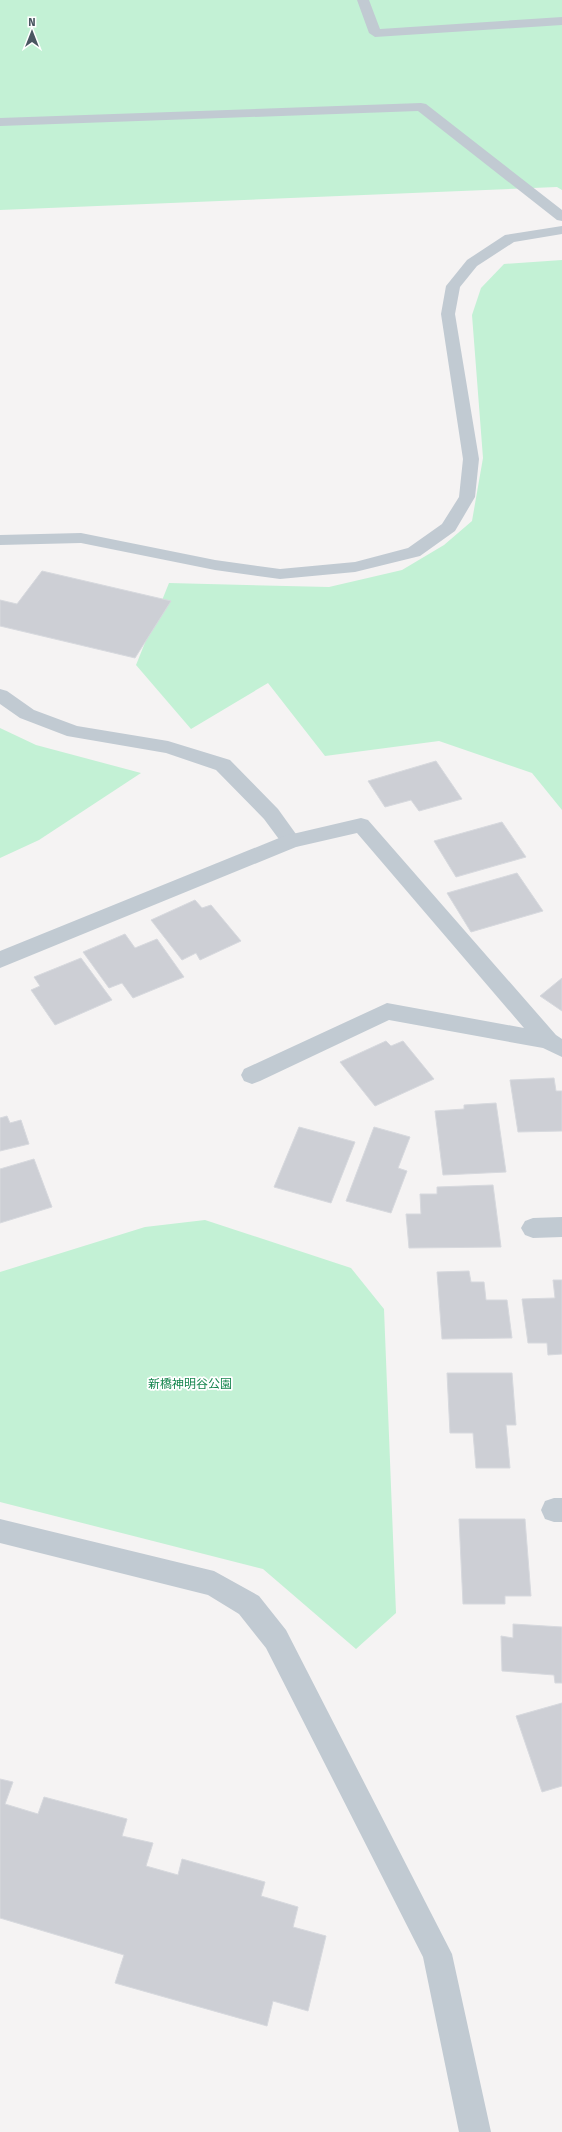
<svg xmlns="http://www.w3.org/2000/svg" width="562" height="2132" font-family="'Fira Sans','Noto Sans JP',sans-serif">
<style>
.green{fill:#c3f1d5}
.building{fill:#cdcfd5;stroke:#d7d9de}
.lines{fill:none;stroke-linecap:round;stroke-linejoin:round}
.lane{fill:#c1cad2;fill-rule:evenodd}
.street{fill:#c1cad2;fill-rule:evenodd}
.labels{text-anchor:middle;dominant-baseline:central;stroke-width:3.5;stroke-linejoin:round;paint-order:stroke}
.park-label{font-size:12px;fill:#17864f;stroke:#fff}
</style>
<rect width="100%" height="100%" fill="#f5f3f3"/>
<g class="green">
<polygon points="0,0 562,0 562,190 557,187 0,210"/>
<polygon points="562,260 562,810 532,773 439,741 325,756 268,683 191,729 136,665 169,583 329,587 402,570 444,545 472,521 483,458 472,315 481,288 504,264"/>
<polygon points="0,728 36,745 141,773 39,840 0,858"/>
<polygon points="205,1220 351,1268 384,1309 396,1613 356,1649 263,1569 0,1502 0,1272 145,1227"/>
</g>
<g class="building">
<polygon points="42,571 171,601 135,658 0,626 0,600 17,604"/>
<polygon points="436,761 462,799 419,811 411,800 385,807 368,781"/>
<polygon points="502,822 526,857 456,877 434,841"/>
<polygon points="517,873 543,911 471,932 447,893"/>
<polygon points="195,900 202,908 211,905 241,941 200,960 196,953 182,960 151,920"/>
<polygon points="125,934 135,948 157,939 184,977 133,998 122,983 109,988 83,952"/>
<polygon points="81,958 112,1000 55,1025 31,990 40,986 34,977"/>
<polygon points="562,978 562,1011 540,996"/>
<polygon points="386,1041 391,1046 403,1041 434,1079 375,1106 340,1062"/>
<polygon points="554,1078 556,1091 562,1091 562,1131 518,1132 510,1080"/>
<polygon points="496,1103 506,1172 443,1175 435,1111 464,1109 464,1105"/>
<polygon points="7,1116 10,1123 21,1120 29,1144 0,1151 0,1118"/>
<polygon points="299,1127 355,1142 331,1203 274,1187"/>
<polygon points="374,1127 410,1137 398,1168 407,1171 391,1213 346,1201"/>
<polygon points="34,1159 52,1207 0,1223 0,1169"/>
<polygon points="493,1185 501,1247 409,1248 406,1214 421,1214 420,1194 437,1194 437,1187"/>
<polygon points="469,1271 471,1282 484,1282 486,1300 507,1300 512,1338 442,1339 437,1272"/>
<polygon points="553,1280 562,1280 562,1354 548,1355 547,1343 528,1343 522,1299 555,1298"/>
<polygon points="447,1373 512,1373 516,1425 506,1425 510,1468 476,1468 473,1433 450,1433"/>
<polygon points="459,1519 525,1519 531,1596 505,1596 505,1604 463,1604"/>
<polygon points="513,1624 562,1627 562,1683 555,1683 554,1675 502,1671 501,1636 513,1638"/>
<polygon points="562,1703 562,1786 542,1792 516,1716"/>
<polygon points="0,1779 13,1782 5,1804 38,1814 44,1797 127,1819 122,1836 153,1843 146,1866 178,1875 182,1859 265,1882 261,1896 298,1907 293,1927 326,1936 308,2011 273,2001 267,2026 115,1983 124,1955 0,1918"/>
</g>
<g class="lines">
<g class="lane">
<polygon points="357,0 369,0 380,29 562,17 562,25 375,37 369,33"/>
<polygon points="421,103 426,104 562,210 562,221 557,220 418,111 0,126 0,118"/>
<polygon points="562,226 562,234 514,242 477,266 460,287 455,314 479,459 475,497 455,531 420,556 355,572 280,579 215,570 81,543 0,545 0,535 81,533 215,560 280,569 355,562 408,548 442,524 459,497 463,459 441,314 446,286 467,260 505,235"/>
<polygon points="0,689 7,691 34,710 77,726 168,741 230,760 278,809 301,841 298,846 291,848 284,846 264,819 216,770 166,753 67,736 20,718 0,704"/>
</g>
<g class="street">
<polygon points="361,818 368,820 556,1035 562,1039 562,1057 543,1048 389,1020 260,1081 252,1084 244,1081 241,1075 244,1069 387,1003 524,1028 357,833 296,847 0,968 0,951 284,836"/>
<polygon points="562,1217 562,1237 533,1238 525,1235 521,1228 525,1221 533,1218"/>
<polygon points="554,1498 562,1498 562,1522 554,1522 545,1519 541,1510 545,1501"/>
<polygon points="0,1519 214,1571 259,1596 286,1630 452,1954 491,2132 459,2132 423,1957 266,1648 239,1614 208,1595 0,1543"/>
</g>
</g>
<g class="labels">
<g class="park-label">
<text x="190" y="1384">新橋神明谷公園</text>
</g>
</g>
<g transform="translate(32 32)" stroke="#ffffff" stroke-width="3" paint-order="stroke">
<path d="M0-3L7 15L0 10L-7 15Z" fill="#4a5661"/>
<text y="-6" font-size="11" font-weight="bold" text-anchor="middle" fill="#4a5661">N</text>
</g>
</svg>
